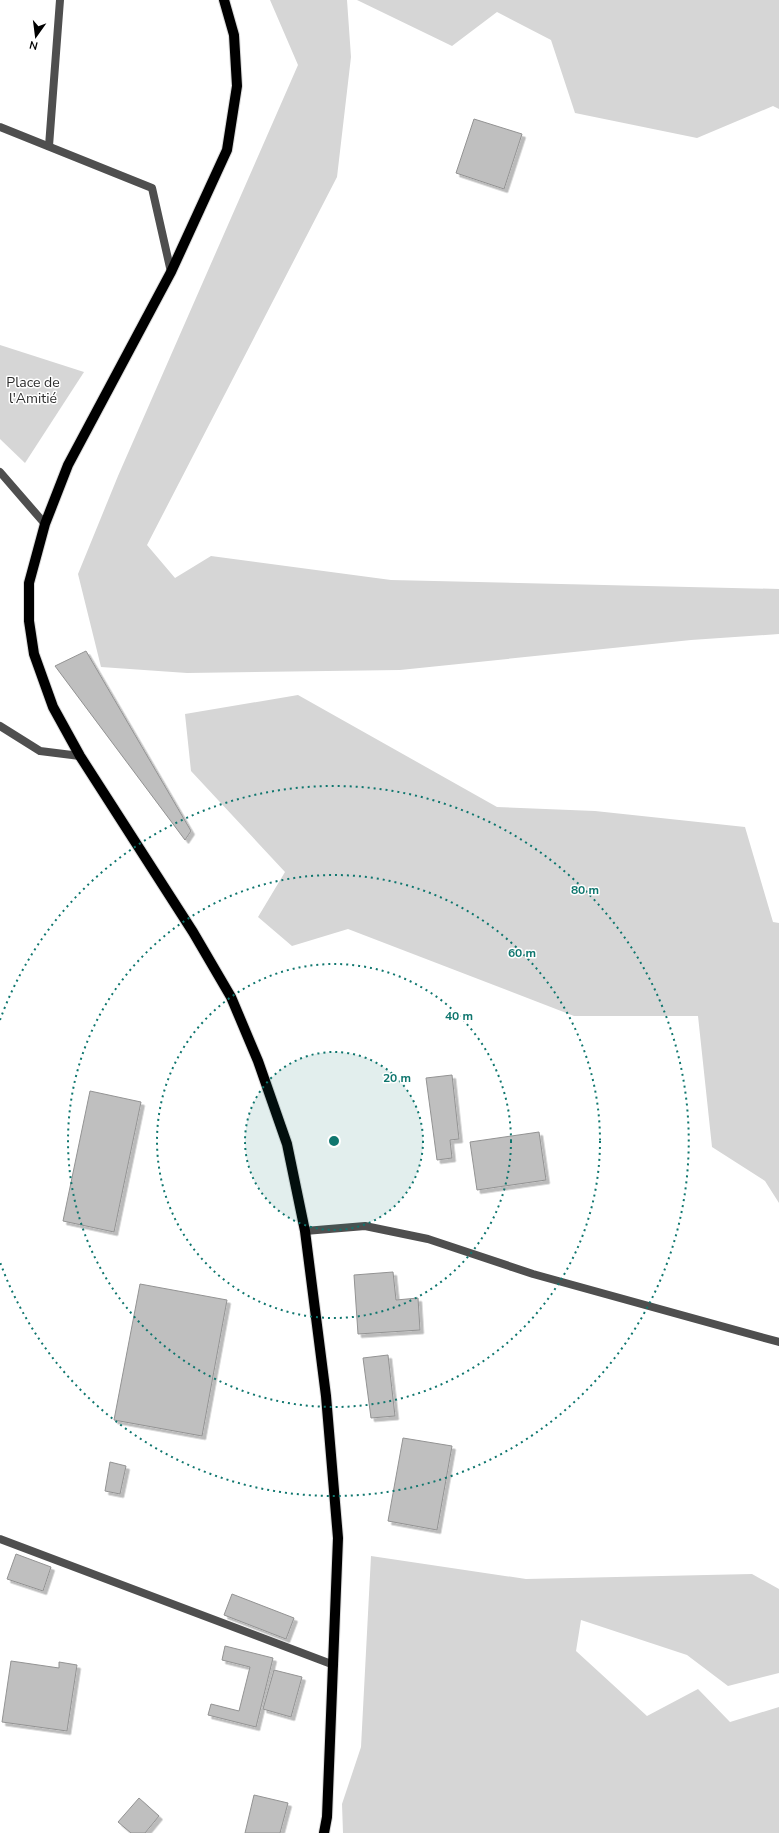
<svg xmlns="http://www.w3.org/2000/svg" width="779" height="1833" font-family="'Nunito Sans',sans-serif">
<style>
.green{fill:#d6d6d6}
.building{fill:#bfbfbf;stroke:#939393;filter:url(#shadow)}
.lines{fill:none;stroke-linecap:round;stroke-linejoin:round}
.primary-casing{stroke:#dbdbdb;stroke-width:12}
.street{stroke:#4f4f4f;stroke-width:8}
.primary{stroke:#000;stroke-width:10}
.ring{fill:none;stroke:#0f766e;stroke-width:2;stroke-dasharray:2 4}
.labels{text-anchor:middle;dominant-baseline:central;stroke-width:3;stroke-linejoin:round;paint-order:stroke}
.park-label{font-size:14px;fill:#2d2d2d;stroke:#fff}
.centre{fill:#0f766e;stroke:#fff;stroke-width:2}
.ring-label{font-size:12px;text-anchor:middle;font-weight:bold;fill:#0f766e;stroke:#fff;stroke-width:3;stroke-linejoin:round;paint-order:stroke}
</style>
<defs>
<filter id="shadow"><feDropShadow dx="3.5" dy="3.5" stdDeviation="0" flood-color="#0004"/></filter>
</defs>
<rect width="100%" height="100%" fill="#fff"/>
<g class="green">
<polygon points="270,0 347,0 351,57 337,177 147,545 175,578 211,556 391,580 779,589 779,634 691,640 400,670 187,673 101,667 78,574 118,476 298,65"/>
<polygon points="357,0 779,0 779,109 773,106 697,138 575,113 551,40 497,12 452,46"/>
<polygon points="0,345 84,372 25,463 0,439"/>
<polygon points="298,695 497,807 595,811 745,827 773,922 779,923 779,1203 765,1181 712,1147 698,1016 574,1016 348,929 292,946 258,917 285,872 191,771 185,714"/>
<polygon points="371,1556 526,1579 752,1574 779,1589 779,1673 728,1686 687,1655 581,1620 576,1651 647,1716 698,1689 730,1722 779,1707 779,1833 343,1833 342,1804 361,1747"/>
</g>
<g class="building">
<polygon points="474,119 522,134 504,189 456,173"/>
<polygon points="86,651 191,831 185,840 55,666"/>
<polygon points="452,1075 459,1139 450,1140 452,1158 437,1160 426,1078"/>
<polygon points="90,1091 141,1102 114,1232 63,1221"/>
<polygon points="539,1132 546,1180 477,1190 470,1142"/>
<polygon points="393,1272 396,1300 418,1298 420,1330 358,1334 354,1275"/>
<polygon points="140,1284 227,1300 202,1436 114,1420"/>
<polygon points="388,1355 395,1416 371,1418 363,1358"/>
<polygon points="403,1438 452,1446 437,1530 388,1521"/>
<polygon points="110,1462 126,1466 120,1494 105,1491"/>
<polygon points="16,1554 51,1567 43,1591 7,1579"/>
<polygon points="232,1594 294,1618 286,1639 224,1615"/>
<polygon points="225,1646 273,1658 256,1727 208,1715 211,1704 239,1711 250,1667 222,1660"/>
<polygon points="11,1661 59,1668 59,1662 77,1665 67,1731 2,1722"/>
<polygon points="274,1670 302,1677 291,1717 263,1709"/>
<polygon points="254,1795 288,1803 280,1833 245,1833"/>
<polygon points="139,1798 159,1816 145,1833 131,1833 118,1822"/>
</g>
<g class="lines">
<defs>
<polyline id="primary" points="224,0 234,35 237,86 227,150 171,272 68,465 45,524 29,583 29,621 34,654 53,707 80,756 193,932 231,997 258,1061 287,1144 305,1231 326,1396 338,1538 327,1817 324,1833"/>
</defs>
<use href="#primary" class="primary-casing"/>
<g class="street">
<polyline points="0,127 152,188 171,272"/>
<polyline points="49,146 60,0"/>
<polyline points="0,472 45,524"/>
<polyline points="0,726 40,751 80,756"/>
<polyline points="305,1231 365,1226 428,1239 533,1274 779,1342"/>
<polyline points="0,1539 334,1665"/>
</g>
<use href="#primary" class="primary"/>
</g>
<circle cx="334" cy="1141" r="89" fill="#0f766e" fill-opacity=".12"/>
<g class="ring">
<circle cx="334" cy="1141" r="89"/>
<circle cx="334" cy="1141" r="177"/>
<circle cx="334" cy="1141" r="266"/>
<path d="M0 1020A355 355 0 1 1 0 1262"/>
</g>
<g class="labels">
<g class="park-label">
<text x="33" y="382">Place de<tspan x="33" dy="16">l'Amitié</tspan></text>
</g>
</g>
<circle cx="334" cy="1141" r="6" class="centre"/>
<g class="ring-label">
<text x="585" y="894">80 m</text>
<text x="522" y="957">60 m</text>
<text x="459" y="1020">40 m</text>
<text x="397" y="1082">20 m</text>
</g>
<g transform="translate(36 36) rotate(194)" stroke="#ffffff" stroke-width="3" paint-order="stroke">
<path d="M0-3L7 15L0 10L-7 15Z" fill="#000000"/>
<text y="-6" font-size="11" font-weight="bold" text-anchor="middle" fill="#000000">N</text>
</g>
</svg>
